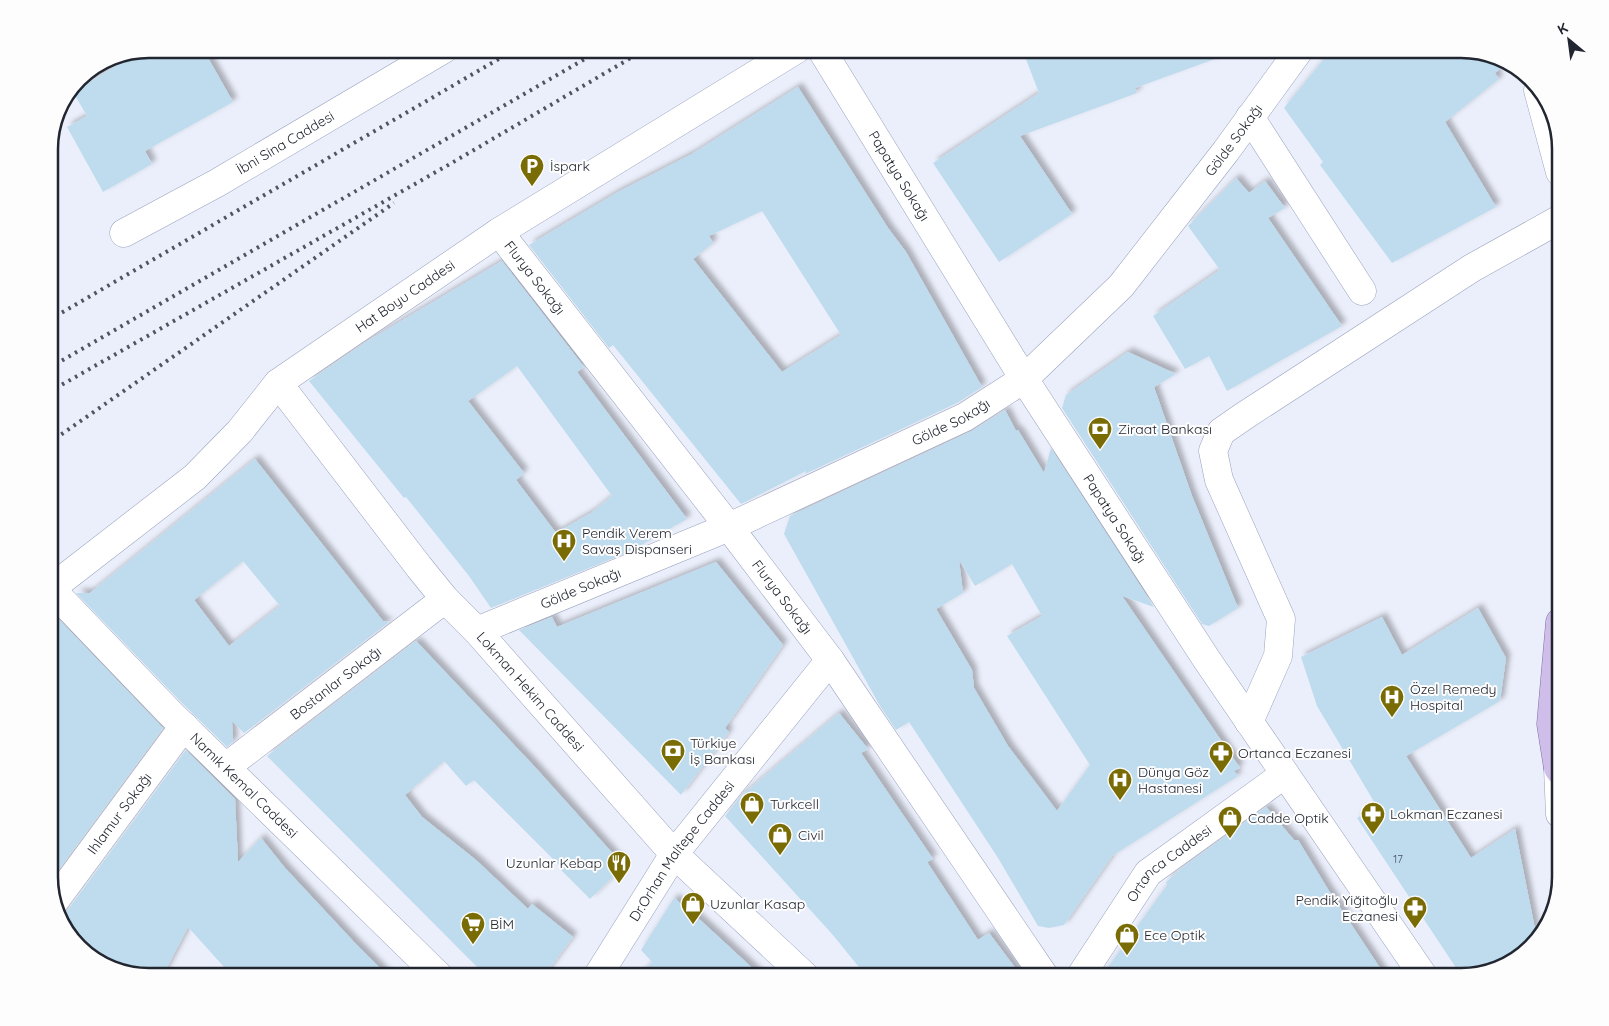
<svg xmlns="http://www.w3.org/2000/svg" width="1609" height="1026" font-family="Quicksand,sans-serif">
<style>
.building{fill:#bfdcee;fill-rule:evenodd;filter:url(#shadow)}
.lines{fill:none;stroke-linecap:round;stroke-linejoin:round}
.street-casing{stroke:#9aa3be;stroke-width:29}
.secondary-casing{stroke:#9aa3be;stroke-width:29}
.primary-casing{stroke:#7f6da0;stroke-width:29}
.street{stroke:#fff;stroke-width:28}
.secondary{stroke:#fff;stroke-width:28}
.primary{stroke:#d0beea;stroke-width:28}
.rail{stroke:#50545e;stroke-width:4;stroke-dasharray:2.5 5;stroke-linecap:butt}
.labels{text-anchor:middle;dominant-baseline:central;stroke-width:4;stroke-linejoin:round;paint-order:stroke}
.number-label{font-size:11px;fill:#495460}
.street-label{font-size:14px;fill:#222630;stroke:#fdfdfd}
.poi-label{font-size:14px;fill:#222630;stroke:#fdfdfd;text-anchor:start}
.rim{fill:none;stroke:#222630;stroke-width:2.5}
</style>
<defs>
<filter id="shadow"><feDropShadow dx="4.5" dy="-4.5" stdDeviation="2.5" flood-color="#0004"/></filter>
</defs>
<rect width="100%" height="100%" fill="#ebeffb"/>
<g class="building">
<polygon points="149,49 203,49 233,102 145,151 152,164 103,192 67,127 87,116 73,92 121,63 116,55"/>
<polygon points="1022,49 1234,49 1234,52 1135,88 1137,93 1020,136 1072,214 999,262 933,163 1039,93"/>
<polygon points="1332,49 1460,49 1507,63 1495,73 1499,79 1445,122 1496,207 1392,263 1320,165 1323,162 1284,108"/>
<path d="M 798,87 L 888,228 L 906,252 L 982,387 L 957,403 L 805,474 L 806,471 L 741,504 L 613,345 L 609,348 L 529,245 L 618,192 L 692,154 ZM 762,211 L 841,335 L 782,372 L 693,259 L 713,243 L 709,236 Z"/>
<polygon points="1236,178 1249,193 1265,181 1285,208 1268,218 1342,326 1227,391 1209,356 1185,369 1153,316 1220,270 1188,226"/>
<path d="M 502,261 L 584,367 L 577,372 L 687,519 L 631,551 L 491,608 L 469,576 L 406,497 L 404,498 L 309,381 L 366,342 ZM 517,366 L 612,496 L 591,513 L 556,533 L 516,480 L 524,473 L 468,401 Z"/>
<polygon points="1128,352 1176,374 1154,387 1192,496 1238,608 1209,626 1202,624 1062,408 1066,395"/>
<path d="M 1005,410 L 1016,431 L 1018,430 L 1044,473 L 1051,448 L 1154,607 L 1122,596 L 1240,768 L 1234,771 L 1238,776 L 1112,856 L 1064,925 L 1049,928 L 1038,926 L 998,858 L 909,722 L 896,730 L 880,706 L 784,534 L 790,516 L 972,431 ZM 959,560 L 975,586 L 1012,564 L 1042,616 L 1007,636 L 1090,765 L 1057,811 L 1008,746 L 974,688 L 972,670 L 936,609 L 963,593 Z"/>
<path d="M 255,459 L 383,621 L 389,622 L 244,733 L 232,721 L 233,742 L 227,747 L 180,701 L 76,593 L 90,593 ZM 243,561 L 280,606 L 229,646 L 194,600 Z"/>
<polygon points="716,562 783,645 725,728 729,732 681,795 519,630 552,617 557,627"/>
<polygon points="1478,608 1506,658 1500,701 1406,756 1471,858 1515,829 1537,939 1510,964 1462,977 1357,818 1376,805 1317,706 1301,657 1382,617 1402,655"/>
<polygon points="49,609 163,728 49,883"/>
<polygon points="416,641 534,766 624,866 590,899 560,869 561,867 474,780 466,786 444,761 405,795 422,817 476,860 528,909 532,904 573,937 543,977 487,977 267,756"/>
<polygon points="839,713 868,749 861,753 933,859 927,862 978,940 989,933 1022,977 867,977 832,934 725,816 741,796"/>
<polygon points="186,750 235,799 238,862 261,838 285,868 354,942 389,977 233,977 188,927 162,977 149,977 93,961 62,927 59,917 67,911"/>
<polygon points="1266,807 1294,840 1298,840 1329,891 1386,977 1101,977 1167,885 1166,882 1183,867"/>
<polygon points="674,898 698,918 762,977 639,977 652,962 641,950"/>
</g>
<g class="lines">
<defs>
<g id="street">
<path id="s1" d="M 821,49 L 1024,379 L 1207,660 L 1424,977"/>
<polyline points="1538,90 1560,172"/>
<polyline points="1250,117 1362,291"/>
<path id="s2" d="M 499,232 L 729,527 L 830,660 L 1045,977"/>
<path id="s3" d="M 124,233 L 217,183 L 444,49"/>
<path id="s4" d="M 52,590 L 169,712 L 440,977"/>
<path id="s5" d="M 477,631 L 729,527 L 965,417 L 1024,379 L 1121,286 L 1226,151 L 1300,49"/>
<polyline points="1249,722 1278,656 1281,619 1219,480 1213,451 1221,432 1244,416 1472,268 1560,219"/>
<path id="s6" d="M 226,767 L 445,599"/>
<polyline points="1558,768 1560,814"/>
<path id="s7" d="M 54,902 L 184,726"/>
<path id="s8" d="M 597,977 L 674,854 L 830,660"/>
<path id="s9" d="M 1080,977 L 1148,873 L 1285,774"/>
</g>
<g id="secondary">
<path id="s10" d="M 278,383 L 419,567 L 445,599 L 477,631 L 674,854 L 806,977"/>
<path id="s11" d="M 49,590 L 195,477 L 240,431 L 278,383 L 499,232 L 797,49"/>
</g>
<polyline id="primary" points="1560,622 1551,724 1558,768 1560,771"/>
</defs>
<use href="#street" class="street-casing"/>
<use href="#secondary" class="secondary-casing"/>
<use href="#primary" class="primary-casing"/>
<use href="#street" class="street"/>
<use href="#secondary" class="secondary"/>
<use href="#primary" class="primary"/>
<g class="rail">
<polyline points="49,320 516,49"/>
<polyline points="49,368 602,49"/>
<polyline points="49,392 450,164 646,49"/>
<polyline points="49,443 394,203"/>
</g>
</g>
<defs>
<symbol id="parking-pin" viewBox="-11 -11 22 30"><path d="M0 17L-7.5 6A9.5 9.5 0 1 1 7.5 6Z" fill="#7a6c05" stroke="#fdfdfd"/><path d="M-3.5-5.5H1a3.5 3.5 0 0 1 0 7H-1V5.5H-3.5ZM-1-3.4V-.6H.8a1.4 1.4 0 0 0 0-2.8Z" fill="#fff"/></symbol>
<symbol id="bank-pin" viewBox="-11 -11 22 30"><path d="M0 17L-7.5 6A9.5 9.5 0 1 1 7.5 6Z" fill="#7a6c05" stroke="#fdfdfd"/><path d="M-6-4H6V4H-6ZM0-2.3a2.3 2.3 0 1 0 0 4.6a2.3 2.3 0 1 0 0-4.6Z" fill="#fff"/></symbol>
<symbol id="hospital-pin" viewBox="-11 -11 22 30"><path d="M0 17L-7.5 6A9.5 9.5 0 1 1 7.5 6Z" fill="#7a6c05" stroke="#fdfdfd"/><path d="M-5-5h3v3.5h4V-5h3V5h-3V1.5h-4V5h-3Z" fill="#fff"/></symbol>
<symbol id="pharmacy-pin" viewBox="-11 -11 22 30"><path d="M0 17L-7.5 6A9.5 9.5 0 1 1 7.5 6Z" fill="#7a6c05" stroke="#fdfdfd"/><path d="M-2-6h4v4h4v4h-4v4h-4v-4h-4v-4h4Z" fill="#fff"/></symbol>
<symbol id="shop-pin" viewBox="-11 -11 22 30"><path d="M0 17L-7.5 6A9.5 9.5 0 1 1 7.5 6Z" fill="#7a6c05" stroke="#fdfdfd"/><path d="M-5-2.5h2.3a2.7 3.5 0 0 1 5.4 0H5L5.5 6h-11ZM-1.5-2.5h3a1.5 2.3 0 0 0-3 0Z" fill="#fff"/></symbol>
<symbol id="restaurant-pin" viewBox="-11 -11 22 30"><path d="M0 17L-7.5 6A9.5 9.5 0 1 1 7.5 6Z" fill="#7a6c05" stroke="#fdfdfd"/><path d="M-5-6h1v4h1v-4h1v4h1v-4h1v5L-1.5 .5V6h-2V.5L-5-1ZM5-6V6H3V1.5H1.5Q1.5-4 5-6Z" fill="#fff"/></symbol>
<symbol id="supermarket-pin" viewBox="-11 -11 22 30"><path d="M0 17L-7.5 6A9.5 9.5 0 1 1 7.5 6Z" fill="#7a6c05" stroke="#fdfdfd"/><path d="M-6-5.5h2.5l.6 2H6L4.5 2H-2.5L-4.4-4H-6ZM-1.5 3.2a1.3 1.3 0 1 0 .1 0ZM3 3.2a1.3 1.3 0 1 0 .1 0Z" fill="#fff"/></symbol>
</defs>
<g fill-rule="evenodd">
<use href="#parking-pin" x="518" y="152" width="28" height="38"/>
<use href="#bank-pin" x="1086" y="415" width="28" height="38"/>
<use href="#hospital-pin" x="550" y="527" width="28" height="38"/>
<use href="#hospital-pin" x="1378" y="683" width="28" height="38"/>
<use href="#bank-pin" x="659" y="737" width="28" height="38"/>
<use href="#pharmacy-pin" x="1207" y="739" width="28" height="38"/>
<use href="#hospital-pin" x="1106" y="766" width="28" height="38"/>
<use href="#shop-pin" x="738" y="790" width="28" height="38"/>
<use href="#pharmacy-pin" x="1359" y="800" width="28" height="38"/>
<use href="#shop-pin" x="1216" y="804" width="28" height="38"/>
<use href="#shop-pin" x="766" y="821" width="28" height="38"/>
<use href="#restaurant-pin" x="605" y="849" width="28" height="38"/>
<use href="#shop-pin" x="679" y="890" width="28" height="38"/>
<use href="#pharmacy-pin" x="1401" y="894" width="28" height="38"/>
<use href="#supermarket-pin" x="459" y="910" width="28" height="38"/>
<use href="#shop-pin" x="1113" y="921" width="28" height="38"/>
</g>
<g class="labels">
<g class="number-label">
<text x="1398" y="859">17</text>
</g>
<g class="street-label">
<text stroke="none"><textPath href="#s5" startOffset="922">Gölde Sokağı</textPath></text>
<text stroke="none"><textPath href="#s3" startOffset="185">İbni Sina Caddesi</textPath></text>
<text stroke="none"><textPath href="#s1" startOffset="149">Papatya Sokağı</textPath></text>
<text stroke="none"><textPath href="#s2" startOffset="58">Flurya Sokağı</textPath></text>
<text stroke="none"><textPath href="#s11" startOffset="464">Hat Boyu Caddesi</textPath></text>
<text stroke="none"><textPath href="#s5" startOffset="518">Gölde Sokağı</textPath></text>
<text stroke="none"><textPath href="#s1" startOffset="554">Papatya Sokağı</textPath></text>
<text stroke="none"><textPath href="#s5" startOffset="112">Gölde Sokağı</textPath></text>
<text stroke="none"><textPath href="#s2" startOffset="462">Flurya Sokağı</textPath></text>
<text stroke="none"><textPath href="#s6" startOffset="138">Bostanlar Sokağı</textPath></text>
<text stroke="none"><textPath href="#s10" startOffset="399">Lokman Hekim Caddesi</textPath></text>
<text stroke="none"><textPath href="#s4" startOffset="274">Namık Kemal Caddesi</textPath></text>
<text stroke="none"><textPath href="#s7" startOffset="110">Ihlamur Sokağı</textPath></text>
<text stroke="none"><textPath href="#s8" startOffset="152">Dr.Orhan Maltepe Caddesi</textPath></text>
<text stroke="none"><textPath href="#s9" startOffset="146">Ortanca Caddesi</textPath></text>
</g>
<g class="poi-label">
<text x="550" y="166">İspark</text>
<text x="1118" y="429">Ziraat Bankası</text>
<text x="582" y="533">Pendik Verem<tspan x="582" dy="16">Savaş Dispanseri</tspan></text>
<text x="1410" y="689">Özel Remedy<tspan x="1410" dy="16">Hospital</tspan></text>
<text x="690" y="743">Türkiye<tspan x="690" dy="16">İş Bankası</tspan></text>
<text x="1238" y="753">Ortanca Eczanesi</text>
<text x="1138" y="772">Dünya Göz<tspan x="1138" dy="16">Hastanesi</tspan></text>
<text x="770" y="804">Turkcell</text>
<text x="1390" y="814">Lokman Eczanesi</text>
<text x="1248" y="818">Cadde Optik</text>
<text x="798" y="835">Civil</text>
<text x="602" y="863" text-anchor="end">Uzunlar Kebap</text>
<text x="1398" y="900" text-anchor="end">Pendik Yiğitoğlu<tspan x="1398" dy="16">Eczanesi</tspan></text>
<text x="710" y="904">Uzunlar Kasap</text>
<text x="490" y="924">BİM</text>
<text x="1144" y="935">Ece Optik</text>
</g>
</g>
<path d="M0 0H1609V1026H0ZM149 58H1461A91 91 0 0 1 1552 149V877A91 91 0 0 1 1461 968H149A91 91 0 0 1 58 877V149A91 91 0 0 1 149 58Z" fill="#fdfdfd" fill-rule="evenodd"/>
<path class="rim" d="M149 58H1461A91 91 0 0 1 1552 149V877A91 91 0 0 1 1461 968H149A91 91 0 0 1 58 877V149A91 91 0 0 1 149 58Z"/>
<g transform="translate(1569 40) rotate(331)" stroke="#fdfdfd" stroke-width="4" paint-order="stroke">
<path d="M0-4L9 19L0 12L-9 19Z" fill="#222630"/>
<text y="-8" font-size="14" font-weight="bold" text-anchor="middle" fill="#222630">K</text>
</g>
</svg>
